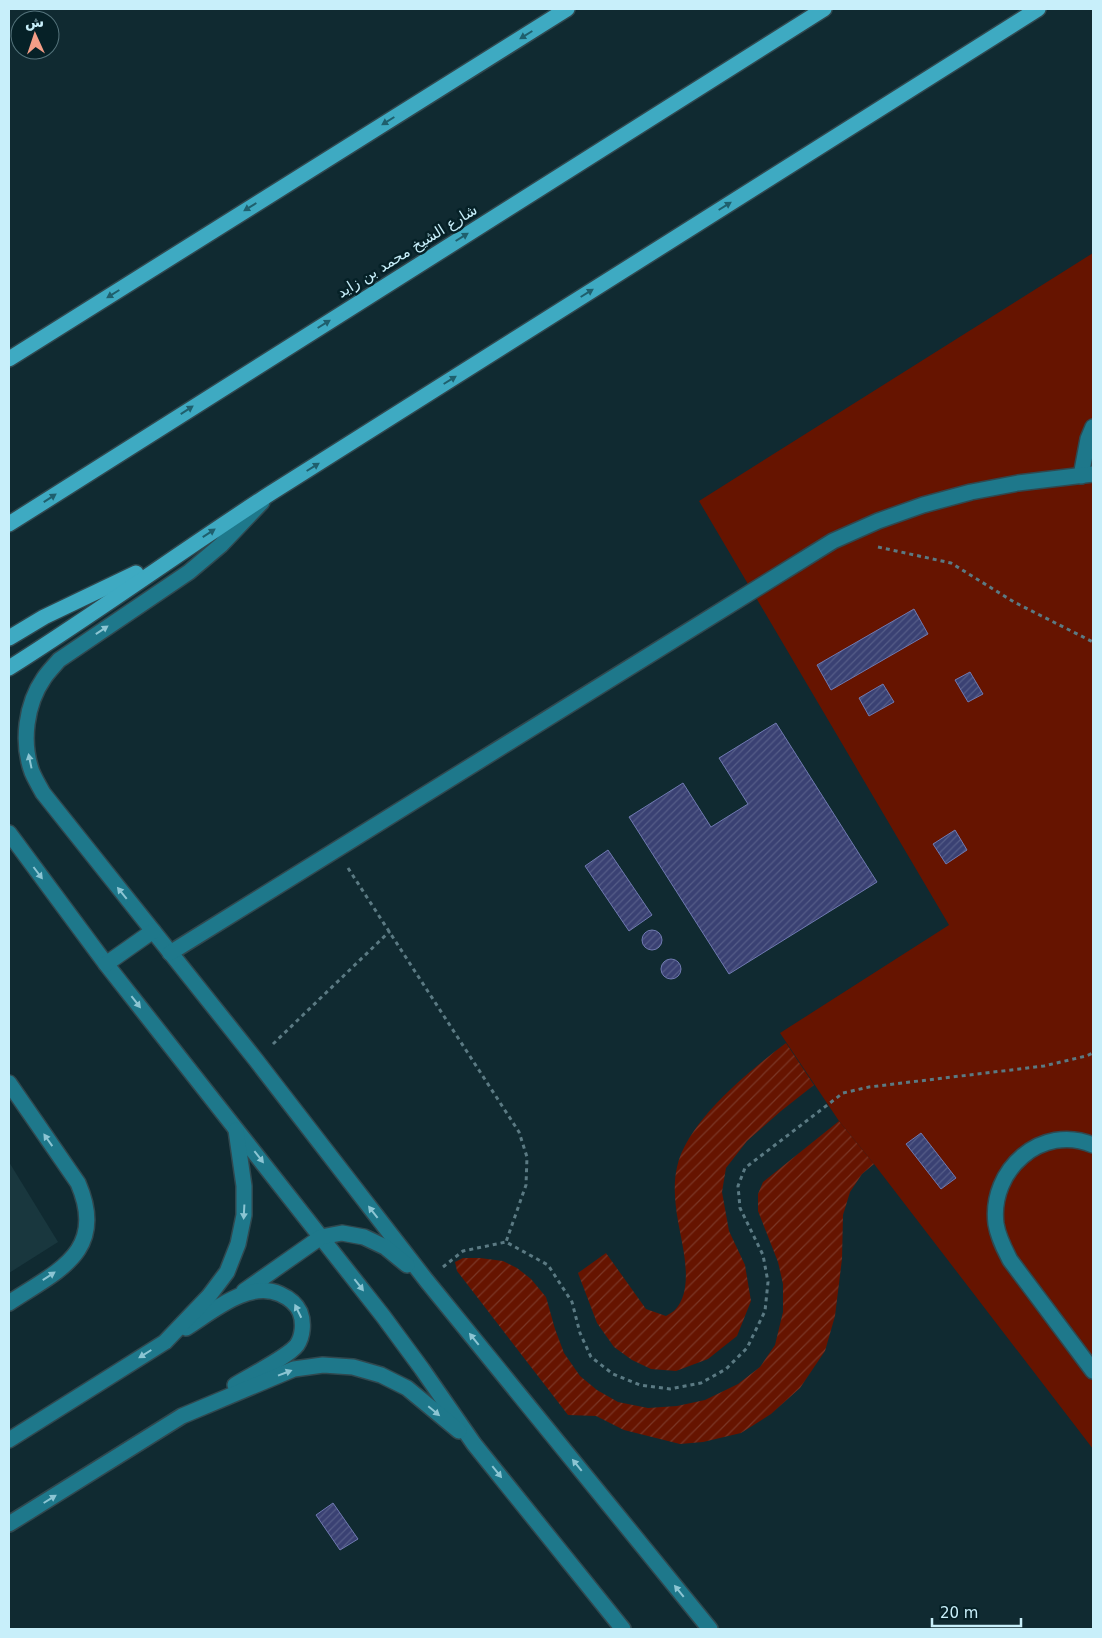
<svg xmlns="http://www.w3.org/2000/svg" width="1102" height="1638" font-family="'DejaVu Sans','Noto Naskh Arabic',sans-serif">
<style>
.built{fill:#19373e}
.garden{fill:url(#garden-furrows)}
.pitch{fill:#661400}
.building{fill:url(#building-hatch);stroke:#707ab1}
.lines{fill:none;stroke-linecap:round;stroke-linejoin:round}
.minor-casing{stroke:#30484f;stroke-width:18}
.highway-casing{stroke:#30484f;stroke-width:18}
.path{stroke:#5b7a83;stroke-width:3;stroke-dasharray:4 4;stroke-linecap:butt}
.minor{stroke:#1e788b;stroke-width:15}
.highway{stroke:#3eaac2;stroke-width:15}
.oneway{fill:#1f5f6d}
.oneway2{fill:#8cc5d3}
.labels{text-anchor:middle;dominant-baseline:central;stroke-width:5;stroke-linejoin:round;paint-order:stroke}
.street-label{font-size:15px;fill:#c8effa;stroke:#062127}
</style>
<defs>
<pattern id="garden-furrows" width="10" height="10" patternUnits="userSpaceOnUse" patternTransform="scale(1.25)"><rect width="10" height="10" fill="#661400"/><path d="M-1 1l2-2M0 10L10 0M9 11l2-2" fill="none" stroke="#7a3626"/></pattern>
<pattern id="building-hatch" width="6" height="6" patternUnits="userSpaceOnUse" patternTransform="scale(1.25)"><rect width="6" height="6" fill="#3a4173"/><path d="M-1 1l2-2M0 6l6-6M5 7l2-2" fill="none" stroke="#555d88"/></pattern>
</defs>
<rect width="100%" height="100%" fill="#102a31"/>
<polygon class="built" points="9,1162 58,1242 9,1273"/>
<g class="garden">
<path d="M 786,1043 L 814,1085 L 781,1111 L 747,1141 L 726,1168 L 722,1192 L 729,1231 L 745,1265 L 751,1301 L 737,1336 L 708,1359 L 676,1371 L 651,1369 L 632,1360 L 614,1347 L 597,1323 L 578,1273 L 606,1253 L 646,1309 L 666,1316 C 669,1314 673,1312 675,1310 C 695,1289 682,1245 678,1221 C 675,1204 673,1184 677,1167 C 687,1121 749,1071 786,1043 Z"/>
<polygon points="839,1121 874,1164 862,1174 850,1192 843,1215 842,1259 835,1316 825,1351 800,1388 771,1414 741,1433 703,1442 680,1444 624,1430 596,1416 568,1415 457,1271 455,1262 463,1258 480,1258 503,1261 517,1268 531,1279 546,1297 555,1329 564,1353 580,1376 597,1390 618,1402 648,1408 677,1406 705,1400 738,1384 760,1367 775,1345 783,1312 783,1284 778,1262 758,1211 758,1194 763,1182"/>
</g>
<polygon class="pitch" points="1093,253 1093,1449 874,1164 839,1121 780,1033 949,925 699,501"/>
<g class="building">
<polygon points="914,609 928,634 831,690 817,665"/>
<polygon points="970,672 983,694 968,702 955,680"/>
<polygon points="883,684 894,702 869,716 859,698"/>
<polygon points="776,723 877,882 729,974 629,817 683,783 711,827 748,804 719,758"/>
<polygon points="955,830 967,850 946,864 933,844"/>
<polygon points="608,850 652,915 629,931 585,866"/>
<circle cx="652" cy="940" r="10"/>
<circle cx="671" cy="969" r="10"/>
<polygon points="921,1133 956,1178 941,1189 906,1144"/>
<polygon points="333,1503 358,1539 340,1550 316,1515"/>
</g>
<g class="lines">
<defs>
<g id="minor">
<polyline points="1081,476 1088,439 1093,427"/>
<path d="M 262,502 L 221,545 L 189,572 L 59,660 C 54,666 48,672 44,678 C 26,704 21,742 32,772 C 35,779 39,786 43,793 L 256,1060 L 426,1280 L 710,1629"/>
<polyline points="9,833 106,964 383,1316 422,1369 474,1444 623,1629"/>
<polyline points="170,953 833,541 878,521 923,505 971,492 1018,483 1093,474"/>
<polyline points="106,964 153,931"/>
<path d="M 9,1083 L 78,1183 C 108,1252 57,1271 9,1303"/>
<path d="M 1093,1145 C 1042,1123 989,1170 996,1224 C 998,1237 1004,1248 1010,1260 L 1093,1371"/>
<polyline points="244,1291 321,1237 342,1233 364,1237 385,1247 407,1265"/>
<path d="M 186,1328 C 212,1312 248,1280 280,1294 C 289,1298 296,1303 300,1312 C 304,1322 303,1336 297,1345 C 288,1357 249,1376 235,1385"/>
<polyline points="9,1440 165,1342 209,1296 227,1272 238,1244 244,1215 244,1186 236,1130"/>
<polyline points="9,1524 182,1416 294,1369 323,1365 353,1367 381,1375 407,1388 459,1431"/>
</g>
<g id="highway">
<polyline points="9,359 567,9"/>
<polyline points="9,524 824,9"/>
<polyline points="9,638 44,617 136,573"/>
<path d="M 9,668 C 98,612 183,550 271,493 L 1038,9"/>
</g>
</defs>
<use href="#minor" class="minor-casing"/>
<use href="#highway" class="highway-casing"/>
<g class="path">
<polyline points="878,547 951,563 1014,602 1093,642"/>
<polyline points="348,868 519,1132 527,1157 526,1185 506,1242"/>
<polyline points="273,1044 390,931"/>
<polyline points="443,1267 463,1251 506,1242 548,1265 572,1302 580,1333 591,1357 613,1374 640,1385 670,1389 701,1383 726,1369 747,1348 765,1311 768,1282 763,1255 740,1208 738,1186 745,1168 843,1093 869,1087 1044,1066 1086,1056 1093,1053"/>
</g>
<use href="#minor" class="minor"/>
<use href="#highway" class="highway"/>
</g>
<defs><path id="oneway-solid" d="M-6-.8H1V-3.2L6.5 0L1 3.2V.8H-6Z" transform="scale(1.25)"/></defs>
<g class="oneway">
<use href="#oneway-solid" transform="translate(526 35) rotate(148)"/>
<use href="#oneway-solid" transform="translate(388 121) rotate(148)"/>
<use href="#oneway-solid" transform="translate(725 206) rotate(-32)"/>
<use href="#oneway-solid" transform="translate(250 207) rotate(148)"/>
<use href="#oneway-solid" transform="translate(462 237) rotate(-32)"/>
<use href="#oneway-solid" transform="translate(587 293) rotate(-32)"/>
<use href="#oneway-solid" transform="translate(113 294) rotate(148)"/>
<use href="#oneway-solid" transform="translate(324 324) rotate(-32)"/>
<use href="#oneway-solid" transform="translate(450 380) rotate(-32)"/>
<use href="#oneway-solid" transform="translate(187 410) rotate(-33)"/>
<use href="#oneway-solid" transform="translate(313 467) rotate(-32)"/>
<use href="#oneway-solid" transform="translate(50 498) rotate(-33)"/>
<use href="#oneway-solid" transform="translate(209 533) rotate(-33)"/>
</g>
<g class="oneway2">
<use href="#oneway-solid" transform="translate(102 630) rotate(-34)"/>
<use href="#oneway-solid" transform="translate(30 761) rotate(-102)"/>
<use href="#oneway-solid" transform="translate(38 873) rotate(53)"/>
<use href="#oneway-solid" transform="translate(122 893) rotate(-129)"/>
<use href="#oneway-solid" transform="translate(136 1002) rotate(52)"/>
<use href="#oneway-solid" transform="translate(48 1140) rotate(-125)"/>
<use href="#oneway-solid" transform="translate(259 1157) rotate(52)"/>
<use href="#oneway-solid" transform="translate(244 1212) rotate(93)"/>
<use href="#oneway-solid" transform="translate(373 1212) rotate(-128)"/>
<use href="#oneway-solid" transform="translate(49 1276) rotate(-33)"/>
<use href="#oneway-solid" transform="translate(359 1285) rotate(52)"/>
<use href="#oneway-solid" transform="translate(298 1311) rotate(-116)"/>
<use href="#oneway-solid" transform="translate(474 1339) rotate(-129)"/>
<use href="#oneway-solid" transform="translate(145 1354) rotate(148)"/>
<use href="#oneway-solid" transform="translate(285 1373) rotate(-21)"/>
<use href="#oneway-solid" transform="translate(434 1411) rotate(40)"/>
<use href="#oneway-solid" transform="translate(577 1465) rotate(-129)"/>
<use href="#oneway-solid" transform="translate(497 1472) rotate(51)"/>
<use href="#oneway-solid" transform="translate(50 1499) rotate(-32)"/>
<use href="#oneway-solid" transform="translate(679 1591) rotate(-129)"/>
</g>
<g class="labels">
<g class="street-label">
<text transform="translate(407 251) rotate(-32)">شارع الشيخ محمد بن زايد</text>
</g>
</g>
<rect width="1102" height="1638" fill="none" stroke="#c8effa" stroke-width="20"/>
<g transform="translate(35 35) rotate(357)"><circle r="24" fill="#062127" stroke="#54737b"/>
<path d="M0-4L9 19L0 12L-9 19Z" fill="#f49e87"/>
<text y="-8" font-size="14" font-weight="bold" text-anchor="middle" fill="#c8effa">ش</text>
</g>
<path d="M932 1618v8h89v-8" fill="none" stroke="#c8effa" stroke-width="2.5"/>
<text x="940" y="1618" font-size="15" fill="#c8effa" stroke="#062127" stroke-width="4" paint-order="stroke">20 m</text>
</svg>
